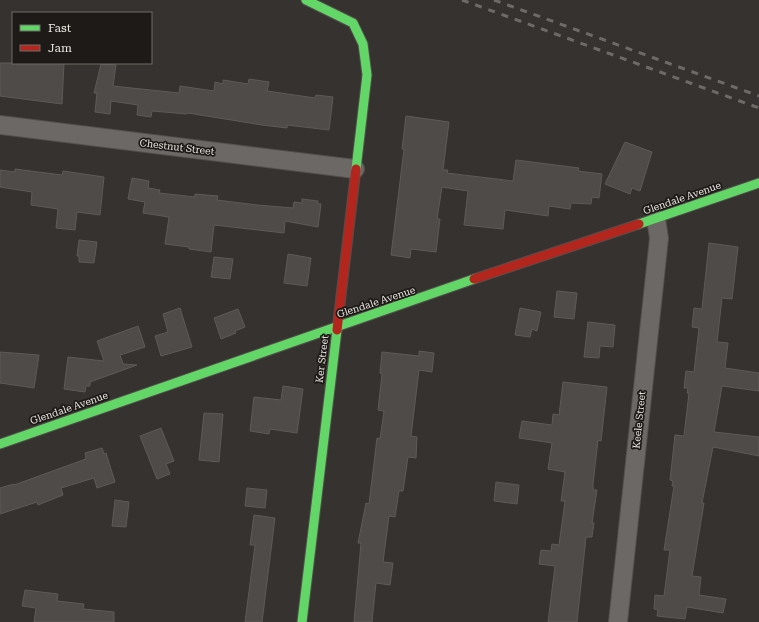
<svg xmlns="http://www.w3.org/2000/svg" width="759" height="622" font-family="'Roboto Serif',serif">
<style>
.building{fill:#4f4b49;stroke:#5e5a58}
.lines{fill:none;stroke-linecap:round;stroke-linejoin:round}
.street-casing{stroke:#534f4c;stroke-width:20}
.fast-casing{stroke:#534f4c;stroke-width:11}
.jam-casing{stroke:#534f4c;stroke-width:11}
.street{stroke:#6c6865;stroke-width:18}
.fast{stroke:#63d668;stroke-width:9}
.jam{stroke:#b3261e;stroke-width:9}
.rail{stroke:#6d6a68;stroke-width:3;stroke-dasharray:7 7;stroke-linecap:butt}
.labels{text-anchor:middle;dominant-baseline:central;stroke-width:3.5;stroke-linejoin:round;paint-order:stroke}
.street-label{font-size:10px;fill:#ebe6e2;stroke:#1d1a17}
</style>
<rect width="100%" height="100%" fill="#36322f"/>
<g class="building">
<polygon points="0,63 64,63 62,104 0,96"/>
<polygon points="101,64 116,65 113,86 179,93 180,86 214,91 215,82 223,84 223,80 248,84 249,79 269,82 267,91 315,98 316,95 333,97 329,130 287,125 287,128 262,125 188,113 187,114 152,111 151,117 137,115 138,105 111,101 110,114 95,112 97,93 94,93"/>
<polygon points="406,116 449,122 443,170 448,170 447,173 513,181 516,160 579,168 578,171 602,174 599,198 592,197 591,204 571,203 570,209 549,206 548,216 505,210 503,229 464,225 468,191 442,187 437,219 440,219 436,252 411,249 410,258 391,255 404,149 402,149"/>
<polygon points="625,142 652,152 640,191 632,188 630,194 605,184"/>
<polygon points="15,169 62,175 63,171 104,177 100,215 77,212 75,230 56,228 58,209 31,205 32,192 0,187 0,170 15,172"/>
<polygon points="132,178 149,181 148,188 160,190 159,193 195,197 195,194 218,196 217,200 257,205 293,208 294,202 302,203 302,199 318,201 318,204 321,204 318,227 285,221 284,233 214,225 211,252 189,249 189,247 165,244 169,217 143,213 145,202 128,199"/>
<polygon points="79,240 97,242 94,263 79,262 79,256 77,256"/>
<polygon points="709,243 738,247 732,299 722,298 717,342 728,343 725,368 759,373 759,391 722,386 714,432 759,437 759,456 713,447 702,503 704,503 692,576 701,577 699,595 726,599 723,613 687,607 685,619 657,616 658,610 654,609 655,595 664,596 670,550 664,550 674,486 672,486 673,481 670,480 675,435 684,436 689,393 687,393 688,388 684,388 686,371 694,372 699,328 692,327 694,308 702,309"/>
<polygon points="288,254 311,258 307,286 284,283"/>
<polygon points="214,257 233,259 230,279 211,277"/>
<polygon points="557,291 577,293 574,319 554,317"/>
<polygon points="180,308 192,347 161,356 155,336 168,332 163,314"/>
<polygon points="520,308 541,312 537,331 532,329 530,337 515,335"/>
<polygon points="238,309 245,327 235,331 236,333 221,339 214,318"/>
<polygon points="588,322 615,325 613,347 600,346 599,358 584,357"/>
<polygon points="138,326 145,347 120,355 123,364 137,365 90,382 90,386 86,386 85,392 64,389 68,357 104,361 97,341"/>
<polygon points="419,351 434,353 432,372 419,370 411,436 417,437 416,458 408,457 403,491 399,491 395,517 389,516 383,562 393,563 390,585 376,583 372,622 354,622 361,543 358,543 366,503 369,504 377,438 380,439 384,411 378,410 382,374 380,373 382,352 419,356"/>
<polygon points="0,352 39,355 34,388 0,383"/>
<polygon points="563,382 607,387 601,441 598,440 593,484 593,490 597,490 592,523 594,523 592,537 586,537 577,622 548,622 555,566 539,564 541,550 551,551 552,544 559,545 565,501 561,501 565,472 548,469 552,443 519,438 522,421 552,425 553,414 559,415"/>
<polygon points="283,386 303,389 297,433 270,429 269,434 250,431 254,397 281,400"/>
<polygon points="204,413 223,414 219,462 199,460"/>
<polygon points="161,428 174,461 166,464 170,474 157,479 140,436"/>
<polygon points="102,448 104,454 106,453 115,482 97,488 94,478 61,488 63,495 38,505 37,502 0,514 0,488 14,484 14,485 86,459 85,453"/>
<polygon points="496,482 519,485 517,504 494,501"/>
<polygon points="247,488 267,490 265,508 245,506"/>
<polygon points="115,500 129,502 126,527 112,526"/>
<polygon points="254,515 275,518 262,622 245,622 255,545 250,545"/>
<polygon points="25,590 58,594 57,601 84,604 83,609 114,612 114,622 34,622 36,608 22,606"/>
</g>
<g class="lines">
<defs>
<g id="street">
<polyline points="0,125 355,169"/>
<polyline points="618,622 659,238 656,219"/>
</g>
<g id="fast">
<polyline points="306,0 353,23 363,44 367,75 356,169"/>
<polyline points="639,224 759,183"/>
<polyline points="0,444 474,279"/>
<polyline points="302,622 337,330"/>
</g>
<g id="jam">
<polyline points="474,279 639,224"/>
<polyline points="337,330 356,169"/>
</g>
</defs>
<use href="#street" class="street-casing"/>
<use href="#fast" class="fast-casing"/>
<use href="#jam" class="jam-casing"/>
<use href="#street" class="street"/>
<use href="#fast" class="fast"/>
<use href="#jam" class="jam"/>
<g class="rail">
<polyline points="462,0 759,108"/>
<polyline points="494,0 759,96"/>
</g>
</g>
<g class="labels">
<g class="street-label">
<text transform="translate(177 147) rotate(7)">Chestnut Street</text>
<text transform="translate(682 198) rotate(-19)">Glendale Avenue</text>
<text transform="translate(376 302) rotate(-18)">Glendale Avenue</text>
<text transform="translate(322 359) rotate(-83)">Ker Street</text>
<text transform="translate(69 408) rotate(-19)">Glendale Avenue</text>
<text transform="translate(639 420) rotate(-84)">Keele Street</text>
</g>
</g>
<rect x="12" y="12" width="140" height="52" fill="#1d1a17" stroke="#6f6c68"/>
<rect x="20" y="25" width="20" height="6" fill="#63d668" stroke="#6f6c68"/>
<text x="48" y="32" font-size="12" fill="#ebe6e2">Fast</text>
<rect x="20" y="45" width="20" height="6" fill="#b3261e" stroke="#6f6c68"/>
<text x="48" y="52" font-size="12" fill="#ebe6e2">Jam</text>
</svg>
